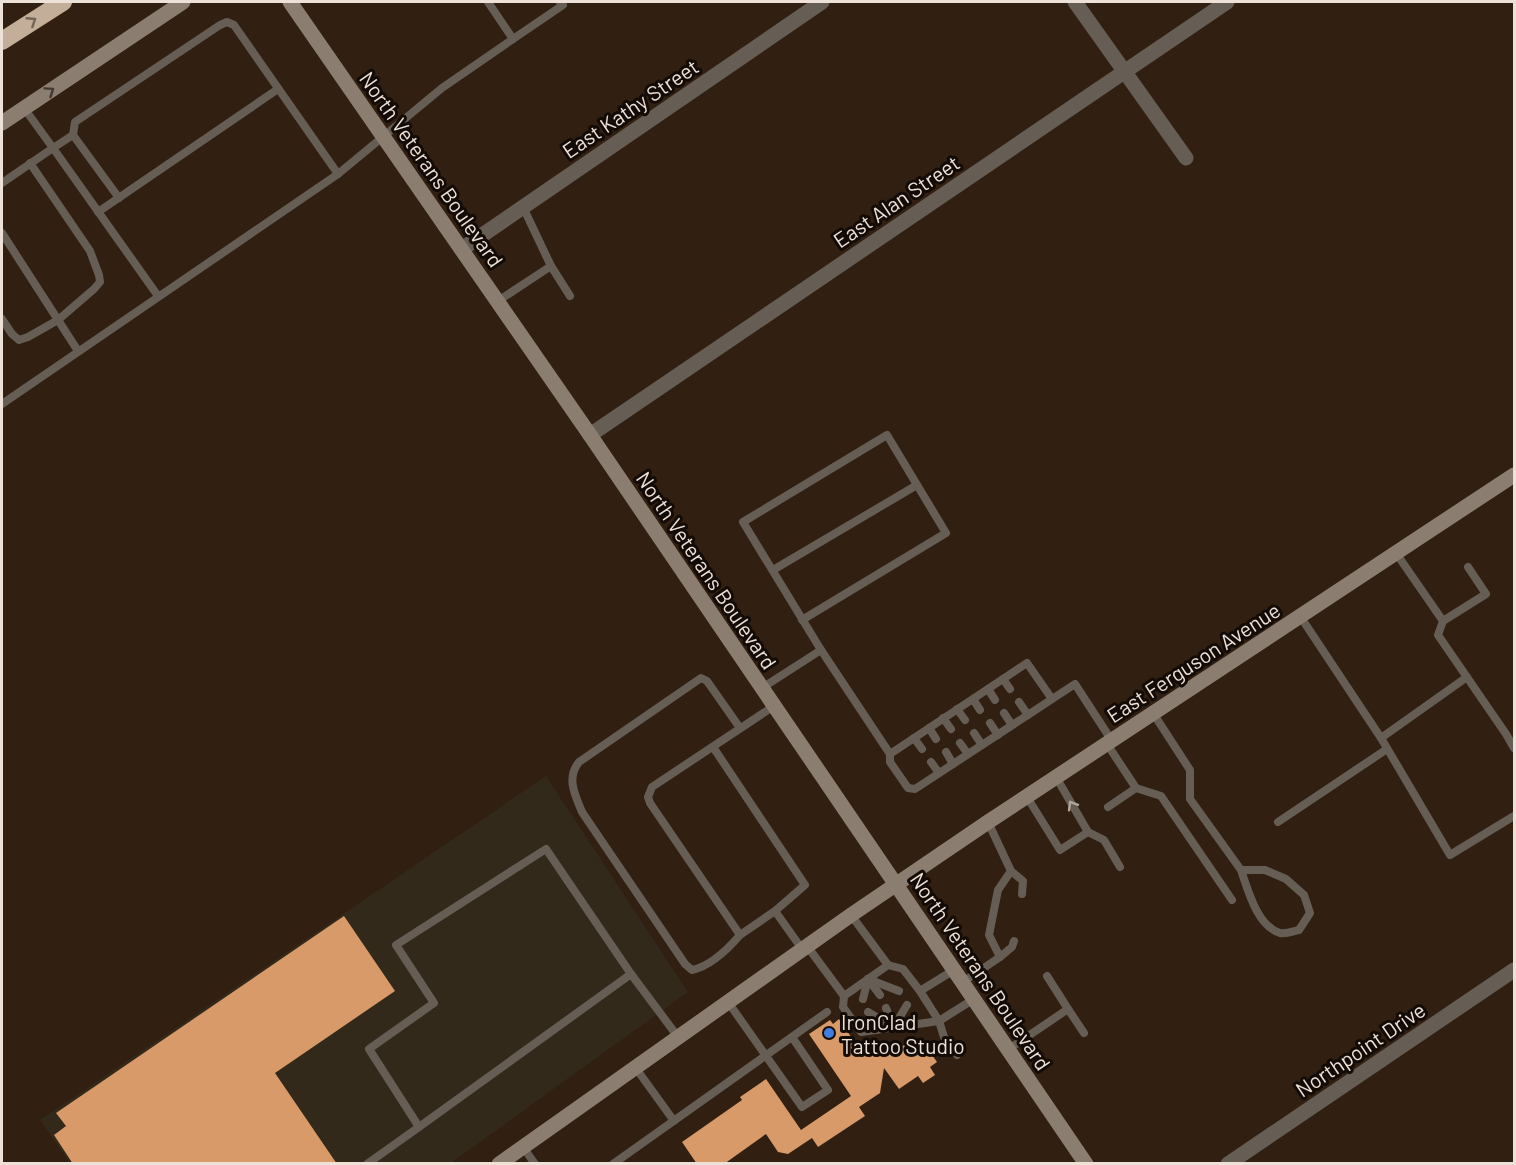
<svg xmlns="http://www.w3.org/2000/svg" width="1516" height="1165" font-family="Barlow,sans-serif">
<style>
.industrial{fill:#33291a}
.building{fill:#d79a68}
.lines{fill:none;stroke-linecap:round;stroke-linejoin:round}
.service{stroke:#665e55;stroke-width:8}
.minor{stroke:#665e55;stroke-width:15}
.secondary{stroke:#8b7e71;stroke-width:15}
.motorway{stroke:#c2ae99;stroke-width:18}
.oneway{stroke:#736557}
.oneway2{stroke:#433931}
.oneway3{stroke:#b1a69d}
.shop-dot{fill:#3f7fe0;stroke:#130b06;stroke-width:2}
.labels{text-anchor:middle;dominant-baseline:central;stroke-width:6;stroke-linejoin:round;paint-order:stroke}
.street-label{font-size:21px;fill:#eee1d8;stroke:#130b06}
.poi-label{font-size:21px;fill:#eee1d8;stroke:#130b06;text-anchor:start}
</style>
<rect width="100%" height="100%" fill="#311f11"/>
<polygon class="industrial" points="546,776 688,992 451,1163 70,1163 40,1120"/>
<g class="building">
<polygon points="344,916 395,991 275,1073 337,1164 73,1164 54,1135 66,1126 56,1113"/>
<polygon points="839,1019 862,1053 923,1042 937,1062 930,1067 935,1075 923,1083 918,1076 899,1089 884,1068 880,1093 859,1107 865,1116 818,1147 812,1138 788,1154 778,1152 766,1134 724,1164 697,1164 682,1142 742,1100 740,1097 766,1079 801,1130 851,1096 809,1034 830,1020 833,1024"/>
</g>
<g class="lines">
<g class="service">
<polyline points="488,2 513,39 563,5 560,2"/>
<polyline points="73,135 119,198"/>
<polyline points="2,183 53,148 24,108"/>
<polyline points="523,207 551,266 570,296"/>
<polyline points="98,212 278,89"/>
<polyline points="2,233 78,351"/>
<polyline points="158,296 53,148 73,135 75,122 220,25 227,22 234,25 338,174"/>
<polyline points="498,301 551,266"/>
<polyline points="2,319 12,334 19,340 28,337 58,320 94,289 100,282 99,275 90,251 30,163"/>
<polyline points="2,404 338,174 442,88 513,39"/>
<polyline points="1396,553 1443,621 1438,635 1506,734 1514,748"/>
<polyline points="773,570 917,485"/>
<polyline points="1300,616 1381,738"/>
<path d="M 802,620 L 946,533 L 887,435 L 743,522 C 769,564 795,607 821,650"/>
<polyline points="1443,621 1486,594 1468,567"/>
<polyline points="1467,677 1381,738 1450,855 1514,816"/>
<polyline points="1003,679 1010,689"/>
<polyline points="762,688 821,650 890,754 890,762 908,788 915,789 1075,684 1112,741"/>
<polyline points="988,689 995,700"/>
<polyline points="973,699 980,710"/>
<polyline points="1019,702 1028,715"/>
<polyline points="774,706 652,787 648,797 650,803 740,935 775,911 802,949"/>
<polyline points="957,709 965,720"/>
<polyline points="1004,713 1012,725"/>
<path d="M 1153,713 L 1190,770 L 1190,799 L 1241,870 L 1265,870 L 1286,879 L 1304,895 L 1310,913 L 1299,930 C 1294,931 1286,934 1280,933 C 1257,926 1248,890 1241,870"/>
<polyline points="943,718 951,729"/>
<polyline points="990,723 998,735"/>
<polyline points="929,728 936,739"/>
<polyline points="974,733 982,745"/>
<polyline points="914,738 922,749"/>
<polyline points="960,743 968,754"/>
<polyline points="1107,744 1136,788 1108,807"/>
<polyline points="713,747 805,885 775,911"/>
<polyline points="946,752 953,764"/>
<polyline points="890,754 1027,663 1052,699"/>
<polyline points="931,762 939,773"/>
<polyline points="1056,777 1088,832 1104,840 1120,867"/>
<polyline points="1136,788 1161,796 1232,900"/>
<polyline points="1027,797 1060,850 1088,832"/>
<polyline points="1278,822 1387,749"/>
<polyline points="1011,871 1023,881 1022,894"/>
<path d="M 740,935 C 728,949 711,966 692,970 L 685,964 L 582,812 C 575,795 566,778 579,762 L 701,678 L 707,681 L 740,728"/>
<polyline points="807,946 844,996 888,965 851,915"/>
<polyline points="1000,957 1012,947 1014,941"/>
<polyline points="888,965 903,969 920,991"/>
<polyline points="954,970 920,991 939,1021 974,999"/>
<polyline points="1047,976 1068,1009"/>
<polyline points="868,979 899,991"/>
<polyline points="868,979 880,995"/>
<polyline points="963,982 1000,957 989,935 998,890 1011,871 988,822"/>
<polyline points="844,996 843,1007 861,1032 939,1021 944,1037 957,1055"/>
<polyline points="863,999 868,979"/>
<polyline points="728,1002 802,1107 828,1090 792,1037"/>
<polyline points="886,1008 893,1027"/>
<polyline points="868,1012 893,1027"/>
<polyline points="893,1028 907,1005"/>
<polyline points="1009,1049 1068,1009 1084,1033"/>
<polyline points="635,1067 674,1121"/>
<polyline points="419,1127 631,974"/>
<polyline points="523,1147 535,1164"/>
<polyline points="367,1164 419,1127 369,1049 434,1003 396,945 546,849 631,974 678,1037"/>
<polyline points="613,1164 827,1012"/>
</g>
<g class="minor">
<polyline points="1075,2 1186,158"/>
<polyline points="462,249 822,2"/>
<polyline points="590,435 1227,2"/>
<polyline points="1228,1164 1514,970"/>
</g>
<g class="secondary">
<polyline points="290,2 590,435 1086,1164"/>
<polyline points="2,123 183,2"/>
<polyline points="499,1164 851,915 988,822 1514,475"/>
</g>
<polyline class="motorway" points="2,41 63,2"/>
</g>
<defs><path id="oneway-chevron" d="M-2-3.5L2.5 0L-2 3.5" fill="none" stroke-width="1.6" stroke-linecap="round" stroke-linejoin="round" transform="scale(1.5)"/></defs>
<use class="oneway" href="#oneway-chevron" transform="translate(32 21) rotate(-33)"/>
<use class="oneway2" href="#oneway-chevron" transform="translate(50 91) rotate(-34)"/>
<use class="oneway3" href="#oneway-chevron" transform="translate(1072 805) rotate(-121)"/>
<circle class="shop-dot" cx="829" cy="1033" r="6"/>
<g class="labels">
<g class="street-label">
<text transform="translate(630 108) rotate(-34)">East Kathy Street</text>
<text transform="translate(432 169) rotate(55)">North Veterans Boulevard</text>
<text transform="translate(896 201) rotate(-34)">East Alan Street</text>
<text transform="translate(707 570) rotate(56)">North Veterans Boulevard</text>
<text transform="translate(1193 662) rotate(-33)">East Ferguson Avenue</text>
<text transform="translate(981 971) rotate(56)">North Veterans Boulevard</text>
<text transform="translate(1360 1049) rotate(-34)">Northpoint Drive</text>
</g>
<g class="poi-label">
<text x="841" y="1021">IronClad<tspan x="841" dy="24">Tattoo Studio</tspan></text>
</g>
</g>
<rect width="1516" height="1165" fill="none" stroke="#eee1d8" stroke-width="6"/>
</svg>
